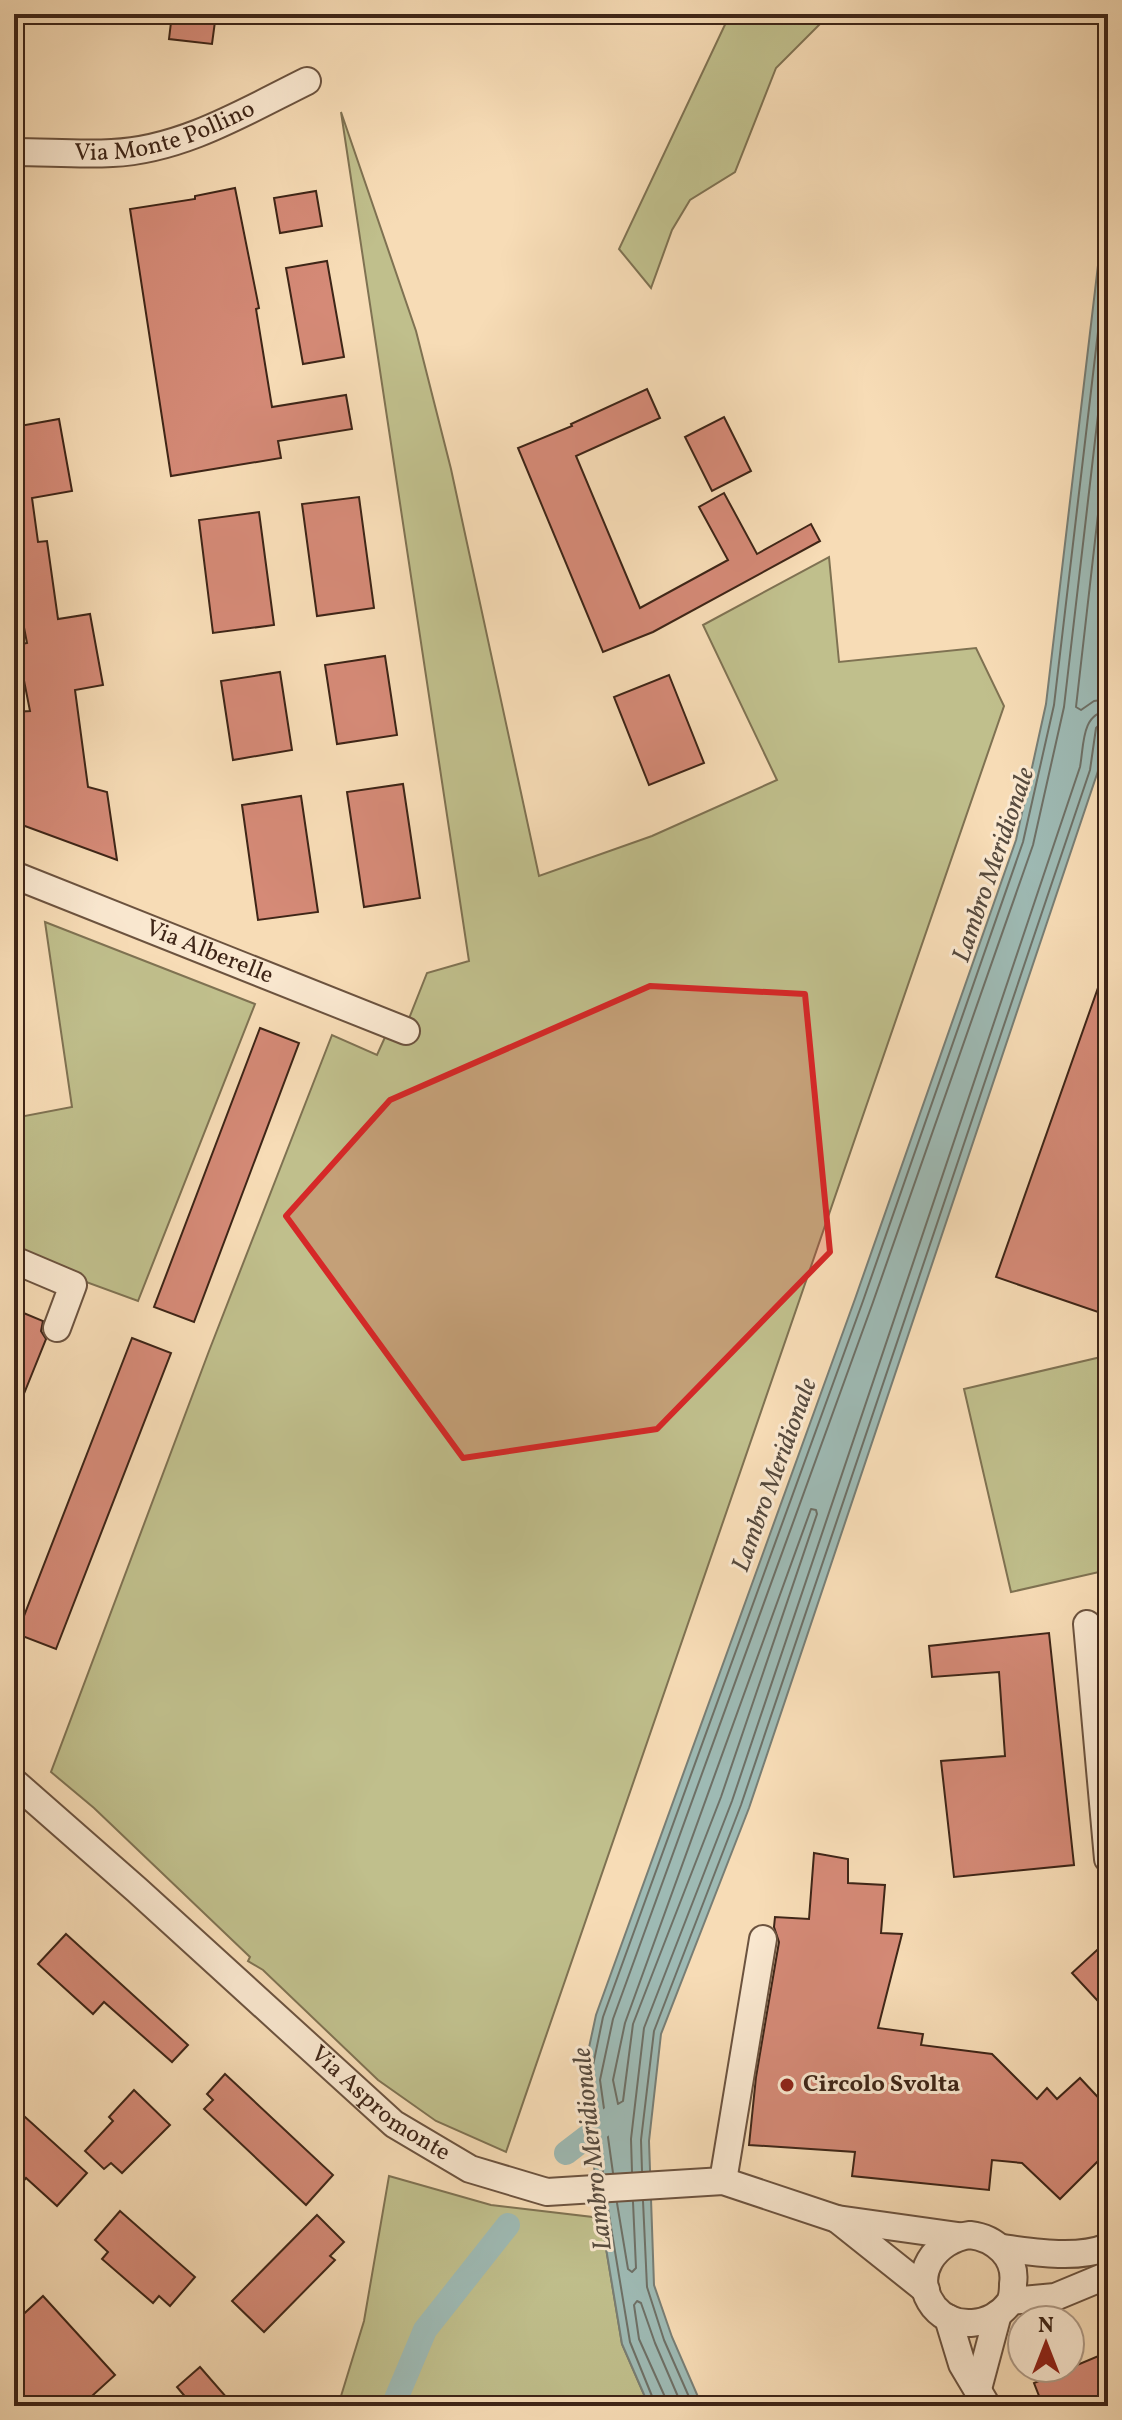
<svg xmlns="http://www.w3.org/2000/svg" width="1122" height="2420" font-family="Vollkorn,serif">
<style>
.green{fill:#c0bf8c;stroke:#7f7252;stroke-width:2}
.water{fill:#9ebab4;stroke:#787e75;stroke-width:2}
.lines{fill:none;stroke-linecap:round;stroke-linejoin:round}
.shore{stroke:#6e7066;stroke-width:2}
.canal{stroke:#9ebab4;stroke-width:24}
.building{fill:#d58a77;stroke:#3e2517;stroke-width:2}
.minor-casing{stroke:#6c533f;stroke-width:30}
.minor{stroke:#fae8d0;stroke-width:26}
.marked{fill:#d62828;fill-opacity:0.2;stroke:#d62828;stroke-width:6;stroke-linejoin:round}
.poi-dot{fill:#8f2418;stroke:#fae8d0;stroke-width:3}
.labels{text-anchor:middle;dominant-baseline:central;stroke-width:6;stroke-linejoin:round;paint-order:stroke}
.street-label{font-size:24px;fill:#3e2517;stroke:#fae8d0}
.poi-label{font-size:24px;font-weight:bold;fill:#3e2517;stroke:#fae8d0;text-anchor:start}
.water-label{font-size:26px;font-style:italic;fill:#564a3e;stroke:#fae8d0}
</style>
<rect width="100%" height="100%" fill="#f7dcb6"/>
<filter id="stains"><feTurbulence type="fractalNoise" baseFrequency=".0025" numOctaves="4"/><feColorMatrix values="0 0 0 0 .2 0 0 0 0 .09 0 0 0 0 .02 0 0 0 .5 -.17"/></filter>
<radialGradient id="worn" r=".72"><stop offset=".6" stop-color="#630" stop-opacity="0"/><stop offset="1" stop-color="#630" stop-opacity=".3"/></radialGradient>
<g class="green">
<polygon points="730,14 830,14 776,68 735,172 690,200 672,230 651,288 619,249"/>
<polygon points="341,112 416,331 451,469 539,876 652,836 777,780 703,625 829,557 839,662 976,648 1004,706 506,2152 436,2121 378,2080 263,1970 248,1961 250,1957 94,1808 51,1772 209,1351 332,1035 377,1055 386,1035 408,1021 427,973 469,961"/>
<polygon points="45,922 255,1004 138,1301 18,1257 14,1232 14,1118 72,1107"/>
<polygon points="1101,1357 1108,1388 1108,1570 1011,1592 964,1389"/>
<polygon points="389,2176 491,2205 601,2218 622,2344 649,2406 338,2406 364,2321"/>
</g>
<polygon class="water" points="1108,181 1108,705 1098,771 749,1808 661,2034 649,2141 654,2285 672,2337 702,2406 649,2406 622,2344 601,2218 582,2080 596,2015 855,1299 1016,840 1046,704"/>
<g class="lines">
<g class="shore">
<polyline points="1108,427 1076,707 1081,710 1094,701 1108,699"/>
<polygon points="811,1509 816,1510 817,1514 721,1797 633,2024 623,2101 618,2104 613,2080 625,2023"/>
<polyline points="642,2171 641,2140 654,2031 741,1805 1090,770 1096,728 1101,723 1108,721"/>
<path d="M 632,2172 L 631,2139 L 644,2028 L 732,1801 L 1080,767 C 1084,746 1081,713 1108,711"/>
<polyline points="603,2173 590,2080 603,2017 863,1301 1023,842 1054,705 1108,247"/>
<polyline points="613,2173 600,2080 613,2019 872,1305 1033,845 1064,707 1108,329"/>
<polyline points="643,2201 647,2287 664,2340 693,2406"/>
<polyline points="607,2203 630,2342 656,2406"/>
<polyline points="617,2203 628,2269 632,2272 636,2268 633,2202"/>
<polyline points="666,2406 665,2397 639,2339 634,2305 637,2301 641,2303 655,2343 682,2406"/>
</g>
<g class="canal">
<polyline points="566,2153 613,2117"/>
<polyline points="393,2406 425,2330 508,2225"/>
</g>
</g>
<g class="building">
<polygon points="172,14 216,14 212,44 169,39"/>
<polygon points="235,188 259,308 256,309 272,407 346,395 352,429 278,441 281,458 171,476 130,209 195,199 195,196"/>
<polygon points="316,191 322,226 280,233 274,198"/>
<polygon points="327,261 344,357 303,364 286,268"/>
<polygon points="647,389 660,418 576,456 640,608 728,560 699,507 724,493 757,554 811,524 820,541 653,632 603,652 518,448 572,426 571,424"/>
<polygon points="724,417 751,471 712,491 685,437"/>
<polygon points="59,419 72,491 32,498 38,542 47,541 58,619 90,614 103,685 75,690 88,787 107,792 117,860 14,822 14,712 30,711 17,645 27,643 20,607 14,608 14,427"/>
<polygon points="359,497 374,608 317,616 302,504"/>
<polygon points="259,512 274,625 213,633 199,520"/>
<polygon points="385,656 397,735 337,744 325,665"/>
<polygon points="280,672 292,750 233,760 221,681"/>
<polygon points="669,675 704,763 649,785 614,697"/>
<polygon points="403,784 420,898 364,907 347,792"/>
<polygon points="301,796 318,912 258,920 242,805"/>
<polygon points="1105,968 1108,968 1108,1293 1101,1313 996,1277"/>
<polygon points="260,1028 299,1043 194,1322 154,1307"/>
<polygon points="14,1309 43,1321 41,1331 46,1339 15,1416"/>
<polygon points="132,1338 171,1353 56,1649 17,1634"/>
<polygon points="1049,1633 1074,1865 954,1877 941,1761 1005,1756 999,1672 932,1677 929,1646"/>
<polygon points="814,1853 848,1859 848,1883 885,1885 881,1933 902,1934 878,2028 923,2034 921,2045 992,2054 1037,2099 1047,2088 1057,2099 1080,2078 1108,2108 1108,2151 1060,2199 1022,2163 992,2160 989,2190 852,2176 855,2152 749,2145 756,2077 779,1942 774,1927 775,1917 809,1919"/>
<polygon points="66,1934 188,2045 172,2062 104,2002 93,2014 38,1964"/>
<polygon points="1108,1940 1108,2012 1072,1973"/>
<polygon points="225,2074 333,2175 306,2205 204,2109 213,2100 207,2094"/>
<polygon points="134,2090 170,2125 122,2173 111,2163 104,2169 85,2151 113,2121 109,2117"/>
<polygon points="14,2107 87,2173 57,2206 26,2178 14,2192"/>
<polygon points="120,2211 195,2277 170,2306 159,2296 153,2303 102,2259 108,2252 95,2240"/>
<polygon points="317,2215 344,2242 330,2256 335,2260 264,2332 232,2301"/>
<polygon points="43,2296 115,2375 81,2406 14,2406 14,2323"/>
<polygon points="1108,2352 1108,2406 1043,2406 1034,2383"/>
<polygon points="200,2367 234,2406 193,2406 177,2387"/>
</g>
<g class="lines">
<defs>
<g id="minor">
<path id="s1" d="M 14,152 C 47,152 80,155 112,153 C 182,150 246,111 307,81"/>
<path id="s2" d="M 14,875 L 406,1031"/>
<polyline points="14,1260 73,1285 57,1328"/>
<polyline points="1087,1624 1108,1859"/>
<path id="s3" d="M 14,1782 L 137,1890 L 394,2124 L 470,2169 L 547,2192 L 723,2181 L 837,2219 L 958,2236"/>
<polyline points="723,2181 763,1939"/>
<polyline points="837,2219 926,2290"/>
<path d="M 970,2235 C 995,2238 1017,2257 1013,2284 C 1013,2290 1012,2298 1010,2302 C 992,2327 954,2331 934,2307 C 909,2275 936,2239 970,2235 Z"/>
<path d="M 1001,2248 C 1035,2252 1075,2260 1108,2247"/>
<polyline points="1011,2301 1055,2297 1108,2275"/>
<polyline points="948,2318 962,2364 987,2406"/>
<polyline points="978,2389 998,2314"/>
</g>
</defs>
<use href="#minor" class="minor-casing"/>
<use href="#minor" class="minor"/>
</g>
<path class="marked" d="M 650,986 L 805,994 L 830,1252 L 657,1429 L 463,1458 L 286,1216 L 390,1100 Z"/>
<circle class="poi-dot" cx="787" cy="2085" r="8"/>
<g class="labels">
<g class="street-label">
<text stroke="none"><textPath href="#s1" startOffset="154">Via Monte Pollino</textPath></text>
<text stroke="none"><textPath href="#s2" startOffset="210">Via Alberelle</textPath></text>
<text stroke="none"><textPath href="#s3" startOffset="488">Via Aspromonte</textPath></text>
</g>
<g class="poi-label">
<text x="803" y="2085">Circolo Svolta</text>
</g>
<g class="water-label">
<text transform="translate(994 865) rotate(-71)">Lambro Meridionale</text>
<text transform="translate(775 1475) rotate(-70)">Lambro Meridionale</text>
<text transform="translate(593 2149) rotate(-96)">Lambro Meridionale</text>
</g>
</g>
<rect width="1122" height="2420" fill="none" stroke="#f7dcb6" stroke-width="48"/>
<rect x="16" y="16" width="1090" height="2388" fill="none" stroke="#3e2517" stroke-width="4"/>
<rect x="24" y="24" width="1074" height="2372" fill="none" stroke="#3e2517" stroke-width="2"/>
<g transform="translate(1046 2344)"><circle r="38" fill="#fae8d0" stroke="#af9a86" stroke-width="2"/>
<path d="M0-6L14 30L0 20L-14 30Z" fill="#8f2418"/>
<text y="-12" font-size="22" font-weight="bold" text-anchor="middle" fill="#3e2517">N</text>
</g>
<rect width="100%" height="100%" filter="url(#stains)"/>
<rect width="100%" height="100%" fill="url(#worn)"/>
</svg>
